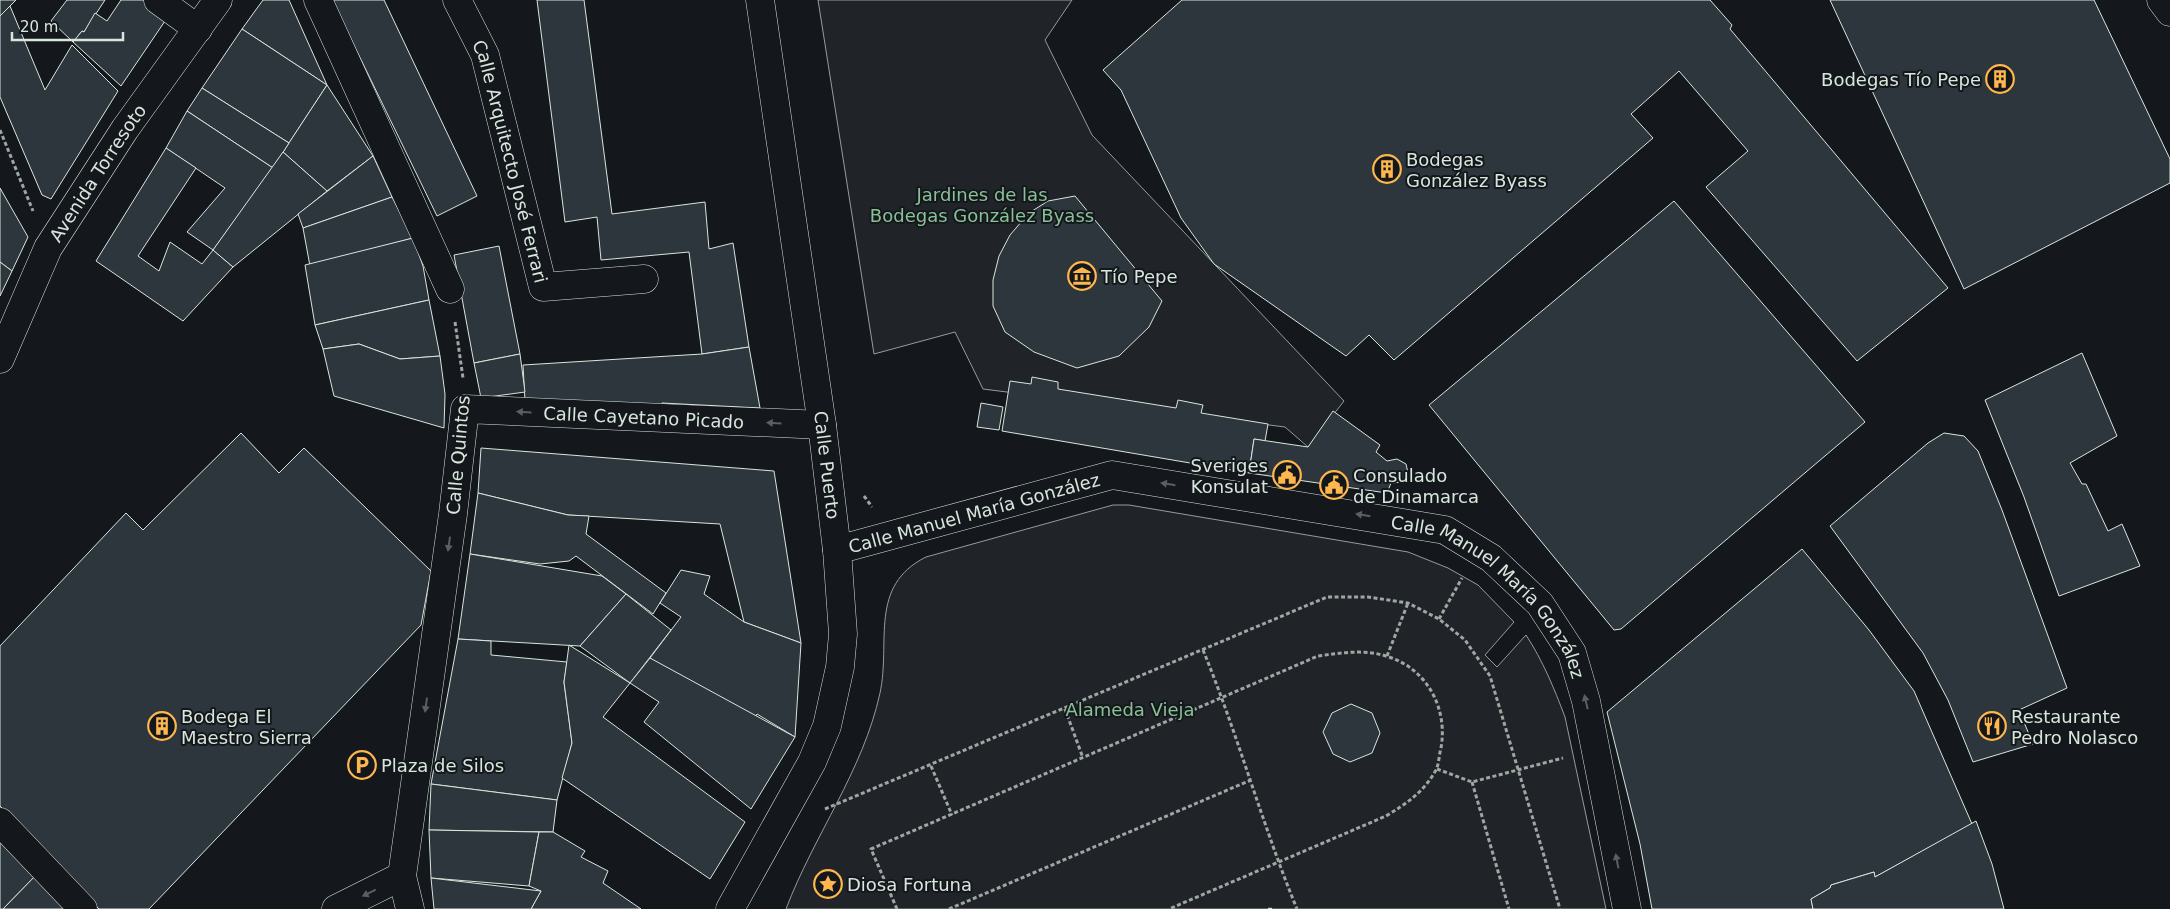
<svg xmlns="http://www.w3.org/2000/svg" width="2170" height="909" font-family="'DejaVu Sans',sans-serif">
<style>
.green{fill:#202428;stroke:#939e99}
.building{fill:#2c363c;stroke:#d8e6dc}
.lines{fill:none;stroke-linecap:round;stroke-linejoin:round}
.minor-casing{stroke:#d8e6dc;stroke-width:29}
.major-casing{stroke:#d8e6dc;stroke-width:29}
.path{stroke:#9da8a2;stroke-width:3;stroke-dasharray:4 2.5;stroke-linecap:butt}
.minor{stroke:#14181c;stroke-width:28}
.major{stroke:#14181c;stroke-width:28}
.wall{stroke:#d8e6dc;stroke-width:2.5}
.oneway{fill:#59605f}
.labels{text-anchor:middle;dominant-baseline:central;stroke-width:4;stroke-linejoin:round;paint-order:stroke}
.poi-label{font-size:18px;fill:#d8e6dc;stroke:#14181c;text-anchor:start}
.street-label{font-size:18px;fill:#d8e6dc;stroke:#14181c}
.park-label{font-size:18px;fill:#8ac095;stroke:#14181c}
</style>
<rect width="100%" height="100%" fill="#14181c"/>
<g class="green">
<polygon points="818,0 1072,0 1045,40 1092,135 1344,401 1308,447 1285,427 983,389 955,332 874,354"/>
<path d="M 1113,505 L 1129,505 L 1408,552 L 1448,568 L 1478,585 L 1514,622 L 1485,655 L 1497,667 L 1526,635 C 1543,661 1554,688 1565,717 L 1606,909 L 786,909 C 814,835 863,771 880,693 C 891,642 868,586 926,557 Z"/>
</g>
<g class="building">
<polygon points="0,0 16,0 0,16"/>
<polygon points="67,0 105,0 84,32 82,31 73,42 51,21"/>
<polygon points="121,0 145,0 167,18 121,86 73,42 82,31 84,32 95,13 107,21"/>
<polygon points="263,0 289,0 327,85 242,29"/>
<polygon points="332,0 384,0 477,196 437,216"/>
<polygon points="537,0 584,0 612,214 705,202 709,249 733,243 749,347 702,354 689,252 601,260 597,217 565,222"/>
<polygon points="1182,0 1710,0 1732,25 1730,29 1948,288 1857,361 1706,187 1748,151 1679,71 1631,114 1653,138 1394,360 1369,335 1346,356 1214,264 1181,218 1121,90 1103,70"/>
<polygon points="1830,0 2094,0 2170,159 2170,183 1964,289"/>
<polygon points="10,6 45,90 72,45 118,91 51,199 42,195 0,97 0,16"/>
<polygon points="242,29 327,85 289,143 202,88"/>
<polygon points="327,85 373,156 327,191 283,152"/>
<polygon points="202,88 289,143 273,168 187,111"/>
<polygon points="187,111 273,168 213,250 187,232 225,188 166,148"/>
<polygon points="166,148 196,168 138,256 159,271 170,242 202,264 213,250 233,267 183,321 96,261"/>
<polygon points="283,152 327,191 233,267 213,250"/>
<polygon points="373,156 392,197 303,228 298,214"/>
<polygon points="0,188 28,237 12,271 0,262"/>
<polygon points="1075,196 1162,301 1149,327 1119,356 1077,368 1034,352 1005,332 993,306 993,280 999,256 1010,235 1029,213 1048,201"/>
<polygon points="392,197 413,238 310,266 303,228"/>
<polygon points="1674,201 1865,422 1621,629 1614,630 1429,405"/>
<polygon points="413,238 423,266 429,300 315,325 305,265"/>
<polygon points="499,246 520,354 474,363 454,255"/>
<polygon points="0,262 12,271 0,296"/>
<polygon points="429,300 440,356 400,359 359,344 323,349 315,325"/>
<polygon points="359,344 400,359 440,356 445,394 444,428 334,396 323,349"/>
<polygon points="749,347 760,408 662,403 662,412 525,401 523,365 702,354"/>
<polygon points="2082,353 2117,436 2070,463 2082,484 2086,484 2108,531 2122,524 2140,566 2059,596 2024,497 1985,400"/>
<polygon points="520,354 525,392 481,398 474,363"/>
<polygon points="1032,377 1058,382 1058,389 1176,408 1178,400 1203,405 1201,413 1268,424 1265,441 1254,439 1249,473 1002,431 1010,381 1031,384"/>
<polygon points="981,403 1003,407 999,430 977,427"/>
<polygon points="1333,411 1380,445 1376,452 1387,461 1397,459 1406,464 1408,473 1403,482 1391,483 1387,493 1249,473 1254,439 1308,447"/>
<polygon points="241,433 279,473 304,448 431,571 421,625 149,909 99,909 0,806 0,646 126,513 143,530"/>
<polygon points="1944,433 1964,436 1978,451 2002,510 2067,688 2019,710 2033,744 1973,762 1948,700 1923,653 1830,526 1928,443"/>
<polygon points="481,448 774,471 801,643 744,622 720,524 568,515 478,493"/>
<polygon points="478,493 568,515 589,516 586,534 666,593 653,614 576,556 569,561 540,564 470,554"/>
<polygon points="1802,549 1869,630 1914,691 1972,824 1875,877 1874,872 1831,885 1830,888 1811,899 1813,909 1652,909 1640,844 1607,712"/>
<polygon points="470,554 602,576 626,594 580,646 458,639"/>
<polygon points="681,570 710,576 704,594 744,622 801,643 795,737 757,714 748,728 650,658 681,617 660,603"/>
<polygon points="626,594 671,630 630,683 580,646"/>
<polygon points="458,639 491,641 491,655 567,662 564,682 572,743 557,800 431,784"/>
<polygon points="569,645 630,683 603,717 745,822 710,879 562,778 572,743 564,682"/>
<polygon points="650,658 795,737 751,809 644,722 659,702 630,683"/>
<polygon points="1351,704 1372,713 1380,733 1372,753 1350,762 1333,754 1323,732 1332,713"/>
<polygon points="431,784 557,800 553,832 429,830"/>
<polygon points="1976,821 1992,864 2004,909 1813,909 1811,899 1830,888 1831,885 1874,872 1875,877"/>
<polygon points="0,830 40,871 3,909 0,909"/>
<polygon points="429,830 539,832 529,886 431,878"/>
<polygon points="539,832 553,832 585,851 581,857 608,871 603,883 641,909 531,909 541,891 529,886"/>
<polygon points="40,871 76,909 3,909"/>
<polygon points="431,878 541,891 531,909 434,909"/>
</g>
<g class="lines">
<defs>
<g id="minor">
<polyline points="158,0 198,29"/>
<polyline points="318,0 450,289"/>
<path id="s1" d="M 457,0 L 485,55 L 543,287 L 644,279"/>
<polyline points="2161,0 2170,12"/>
<path id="s2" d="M 837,550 L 1112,475 L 1445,530 L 1491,558 L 1540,604 L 1572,653 L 1586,701 L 1627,909"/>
<polyline points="0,822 83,909"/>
<polyline points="336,909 402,876"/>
<path id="s3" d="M 410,909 L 402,876 L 453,514 L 465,409 L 822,425"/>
<polyline points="730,909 812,762 827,726 840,667 843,634 837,550 822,425 760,0"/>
</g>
<g id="major">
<path id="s4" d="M 0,359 L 48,248 L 125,129 L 218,0"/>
</g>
</defs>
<use href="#minor" class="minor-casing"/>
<use href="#major" class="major-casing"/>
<g class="path">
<polyline points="0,130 33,211"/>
<polyline points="455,322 463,378"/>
<polyline points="864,496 872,507"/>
<polyline points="1439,619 1462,578"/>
<path d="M 1203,650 C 1238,735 1262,824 1297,909"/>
<polyline points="1387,656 1408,603"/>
<polyline points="1065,709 1083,758"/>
<polyline points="931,766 952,815"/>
<polyline points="1437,769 1472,782 1563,758"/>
<polyline points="1472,782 1509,909"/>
<polyline points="825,809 1327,597 1368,597 1408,603 1439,619 1465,640 1490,676 1560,909"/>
<path d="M 897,909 L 871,849 L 1318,656 C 1341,653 1364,649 1386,656 C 1427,668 1448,708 1441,748 C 1439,755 1439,764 1436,770 C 1423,793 1407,803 1386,816 L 1169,909"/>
<polyline points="949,909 1251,780"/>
</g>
<use href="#minor" class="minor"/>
<use href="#major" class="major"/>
<polyline class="wall" points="1269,909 1271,909"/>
</g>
<defs><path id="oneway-solid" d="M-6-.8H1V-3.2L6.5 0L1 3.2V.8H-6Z" transform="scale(1.25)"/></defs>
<g class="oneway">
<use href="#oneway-solid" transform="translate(524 412) rotate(-177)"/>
<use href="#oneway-solid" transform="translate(774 423) rotate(-177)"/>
<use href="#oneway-solid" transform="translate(1168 484) rotate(-171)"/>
<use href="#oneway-solid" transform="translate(1363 515) rotate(-171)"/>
<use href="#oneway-solid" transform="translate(449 544) rotate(98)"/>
<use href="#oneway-solid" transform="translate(1586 702) rotate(-103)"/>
<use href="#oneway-solid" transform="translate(426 705) rotate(98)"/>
<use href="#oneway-solid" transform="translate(1617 861) rotate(-101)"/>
<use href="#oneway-solid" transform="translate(369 893) rotate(154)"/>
</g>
<defs>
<symbol id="building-ring" viewBox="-11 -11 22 22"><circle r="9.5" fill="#14181c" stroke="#ffb74d" stroke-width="1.5"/><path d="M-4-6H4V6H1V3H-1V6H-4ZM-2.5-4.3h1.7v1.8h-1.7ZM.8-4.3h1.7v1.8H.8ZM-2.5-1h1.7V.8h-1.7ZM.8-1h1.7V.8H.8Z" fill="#ffb74d"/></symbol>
<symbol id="museum-ring" viewBox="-11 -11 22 22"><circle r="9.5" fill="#14181c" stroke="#ffb74d" stroke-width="1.5"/><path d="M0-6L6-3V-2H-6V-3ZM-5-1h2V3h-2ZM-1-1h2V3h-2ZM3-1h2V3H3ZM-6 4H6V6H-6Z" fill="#ffb74d"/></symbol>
<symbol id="civic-ring" viewBox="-11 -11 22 22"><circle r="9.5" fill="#14181c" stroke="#ffb74d" stroke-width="1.5"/><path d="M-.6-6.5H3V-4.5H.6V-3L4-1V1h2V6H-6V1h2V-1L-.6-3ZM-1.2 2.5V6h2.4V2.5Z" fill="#ffb74d"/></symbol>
<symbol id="restaurant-ring" viewBox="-11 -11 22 22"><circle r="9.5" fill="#14181c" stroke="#ffb74d" stroke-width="1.5"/><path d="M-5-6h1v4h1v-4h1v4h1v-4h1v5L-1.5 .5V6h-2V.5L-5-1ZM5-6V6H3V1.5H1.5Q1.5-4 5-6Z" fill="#ffb74d"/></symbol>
<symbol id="parking-ring" viewBox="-11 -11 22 22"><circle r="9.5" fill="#14181c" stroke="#ffb74d" stroke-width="1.5"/><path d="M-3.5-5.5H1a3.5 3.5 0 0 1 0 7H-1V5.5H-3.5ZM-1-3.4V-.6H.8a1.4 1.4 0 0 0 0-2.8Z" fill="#ffb74d"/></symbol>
<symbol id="sight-ring" viewBox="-11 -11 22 22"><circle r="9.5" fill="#14181c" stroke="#ffb74d" stroke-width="1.5"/><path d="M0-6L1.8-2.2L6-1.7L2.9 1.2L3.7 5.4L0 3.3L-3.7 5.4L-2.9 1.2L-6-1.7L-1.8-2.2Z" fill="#ffb74d"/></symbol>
</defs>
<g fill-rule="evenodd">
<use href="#building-ring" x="1984" y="63" width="32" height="32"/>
<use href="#building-ring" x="1371" y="153" width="32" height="32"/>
<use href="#museum-ring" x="1066" y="260" width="32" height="32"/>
<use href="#civic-ring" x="1271" y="459" width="32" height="32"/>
<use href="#civic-ring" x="1318" y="469" width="32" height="32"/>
<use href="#building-ring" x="146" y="710" width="32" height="32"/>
<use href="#restaurant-ring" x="1976" y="710" width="32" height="32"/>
<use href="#parking-ring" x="346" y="749" width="32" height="32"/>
<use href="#sight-ring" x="812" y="868" width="32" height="32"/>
</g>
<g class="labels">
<g class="poi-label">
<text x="1981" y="79" text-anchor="end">Bodegas Tío Pepe</text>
<text x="1406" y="159">Bodegas<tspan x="1406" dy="21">González Byass</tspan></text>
<text x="1101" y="276">Tío Pepe</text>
<text x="1268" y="465" text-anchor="end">Sveriges<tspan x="1268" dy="21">Konsulat</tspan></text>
<text x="1353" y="475">Consulado<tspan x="1353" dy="21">de Dinamarca</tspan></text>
<text x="181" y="716">Bodega El<tspan x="181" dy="21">Maestro Sierra</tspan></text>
<text x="2011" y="716">Restaurante<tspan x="2011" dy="21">Pedro Nolasco</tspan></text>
<text x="381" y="765">Plaza de Silos</text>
<text x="847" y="884">Diosa Fortuna</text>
</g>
<g class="street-label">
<text stroke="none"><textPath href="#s1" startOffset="171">Calle Arquitecto José Ferrari</textPath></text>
<text stroke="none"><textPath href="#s4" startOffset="211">Avenida Torresoto</textPath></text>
<text stroke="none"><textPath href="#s3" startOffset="684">Calle Cayetano Picado</textPath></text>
<text transform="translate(458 455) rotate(-85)">Calle Quintos</text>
<text transform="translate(827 465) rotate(83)">Calle Puerto</text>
<text stroke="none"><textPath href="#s2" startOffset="142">Calle Manuel María González</textPath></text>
<text stroke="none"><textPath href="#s2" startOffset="698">Calle Manuel María González</textPath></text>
</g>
<g class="park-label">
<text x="982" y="194">Jardines de las<tspan x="982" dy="21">Bodegas González Byass</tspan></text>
<text x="1130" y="709">Alameda Vieja</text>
</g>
</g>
<path d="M12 32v8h111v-8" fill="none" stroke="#d8e6dc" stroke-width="2.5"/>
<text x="20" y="32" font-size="15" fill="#d8e6dc" stroke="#14181c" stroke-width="4" paint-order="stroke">20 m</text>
</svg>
